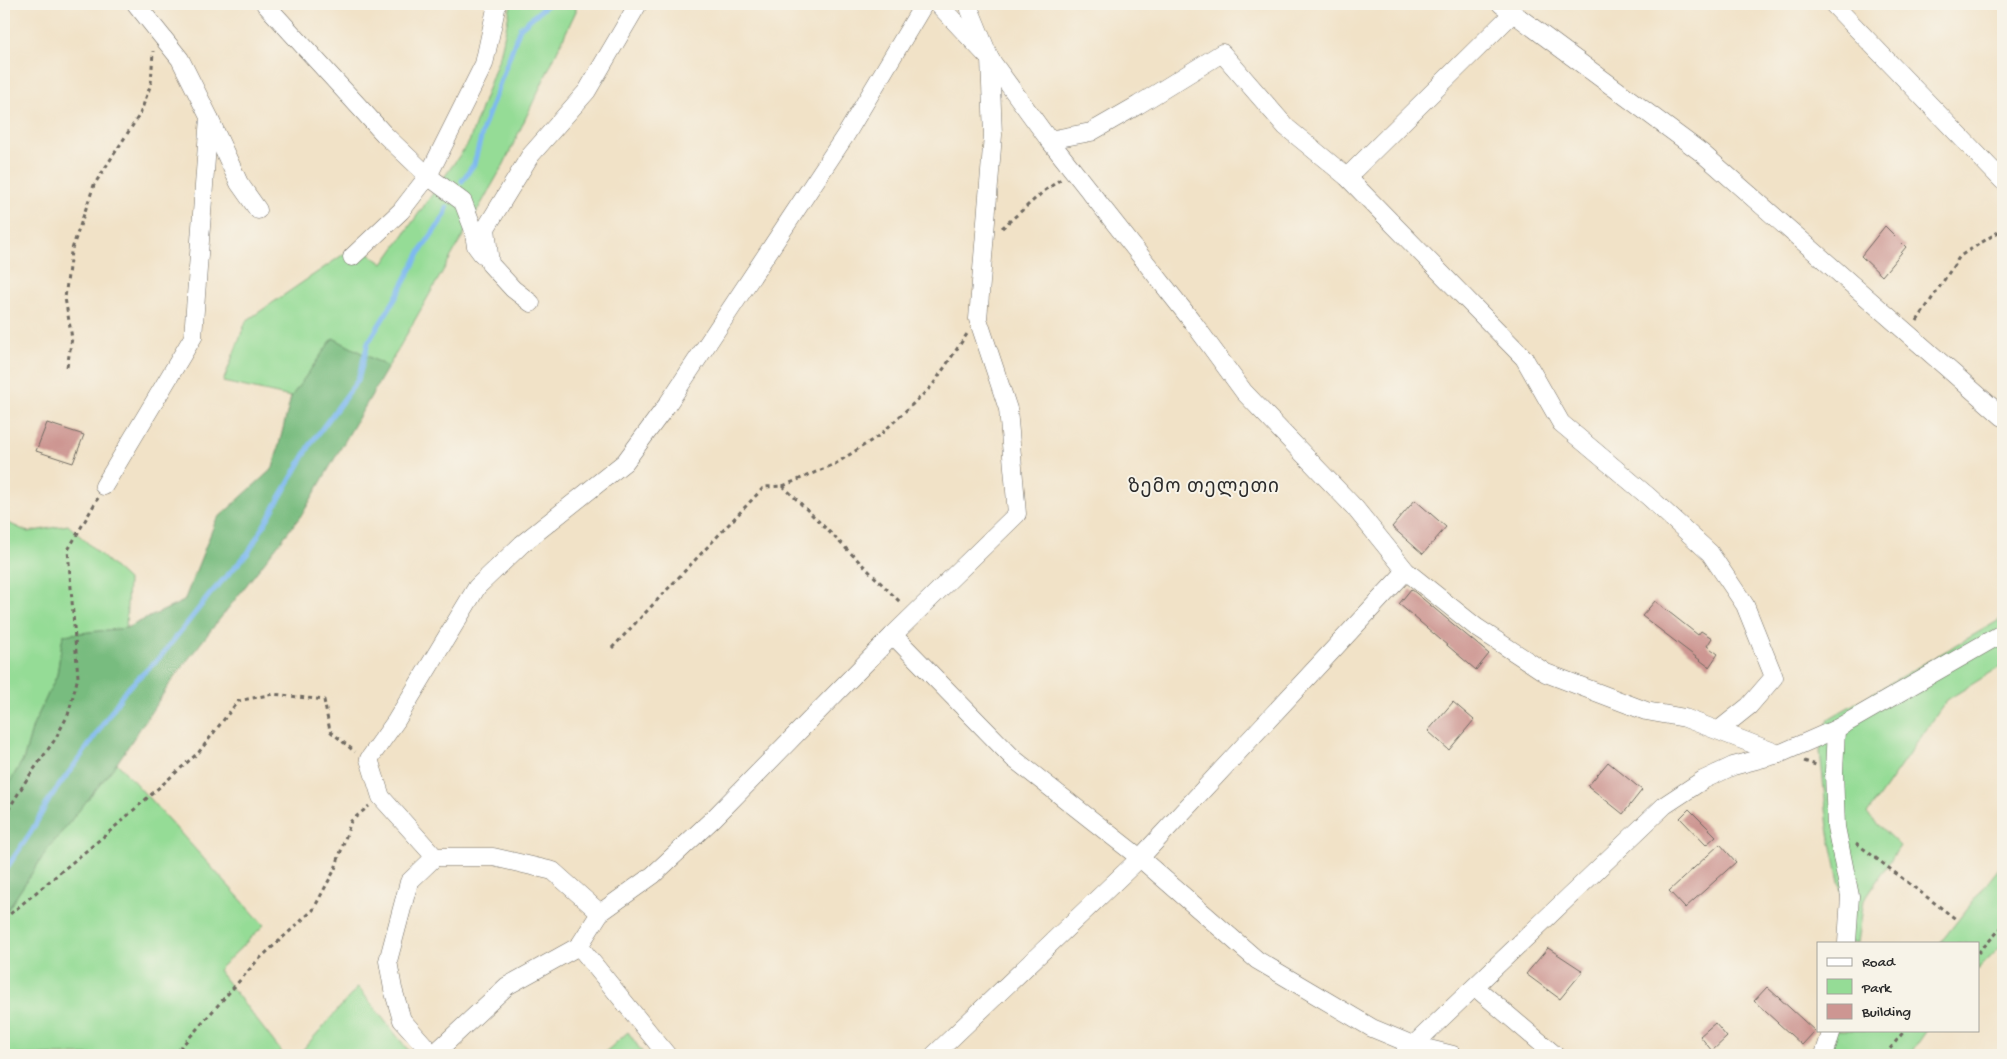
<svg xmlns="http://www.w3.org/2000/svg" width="2007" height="1059" font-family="'Gochi Hand','Noto Sans Georgian',sans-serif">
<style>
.green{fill:#95dc96;stroke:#608460}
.forest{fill:#78bc7f;stroke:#527455}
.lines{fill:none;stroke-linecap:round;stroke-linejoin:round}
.stream{stroke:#7eb9f0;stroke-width:5}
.building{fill:#cd9692}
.minor-casing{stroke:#706b62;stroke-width:19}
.path{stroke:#706b62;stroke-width:3;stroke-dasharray:4 4;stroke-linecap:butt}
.minor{stroke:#fff;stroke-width:18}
.labels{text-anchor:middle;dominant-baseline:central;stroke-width:4;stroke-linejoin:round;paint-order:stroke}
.quarter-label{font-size:19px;letter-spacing:1px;fill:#2b2b2b;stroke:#f7f3e8}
</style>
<rect width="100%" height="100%" fill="#f7f3e8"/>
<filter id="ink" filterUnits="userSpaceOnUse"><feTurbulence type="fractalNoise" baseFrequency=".02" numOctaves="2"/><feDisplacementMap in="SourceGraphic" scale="10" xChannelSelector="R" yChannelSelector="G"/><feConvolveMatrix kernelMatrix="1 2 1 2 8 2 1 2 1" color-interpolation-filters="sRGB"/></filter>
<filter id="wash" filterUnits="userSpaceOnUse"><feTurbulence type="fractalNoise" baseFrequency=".0096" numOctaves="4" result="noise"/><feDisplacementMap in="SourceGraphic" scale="20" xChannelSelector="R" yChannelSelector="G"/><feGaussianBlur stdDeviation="1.12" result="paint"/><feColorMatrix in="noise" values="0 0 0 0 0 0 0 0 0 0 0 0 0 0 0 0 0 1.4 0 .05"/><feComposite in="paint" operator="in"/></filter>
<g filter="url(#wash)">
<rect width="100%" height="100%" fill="#f1e2c7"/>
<g class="green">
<polygon points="511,4 576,4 576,11 504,164 388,367 333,338 291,397 223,382 246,321 357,245 383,264 469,142 501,52"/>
<polygon points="4,521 28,532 68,525 128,580 126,628 63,635 57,675 33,726 24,758 4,792"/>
<polygon points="2003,618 2003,665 1947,700 1867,814 1900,846 1864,900 1858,943 1837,943 1842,896 1828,828 1820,751 1828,719"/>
<polygon points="117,763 264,925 218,970 284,1055 4,1055 4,915 48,849"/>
<polygon points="2003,863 2003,944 1978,970 1978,943 1940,943"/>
<polygon points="358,987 408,1050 402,1055 298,1055"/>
<polygon points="1822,1030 1927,1030 1910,1055 1814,1055"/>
<polygon points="628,1032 644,1055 602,1055"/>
</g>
<polygon class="forest" points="333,338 388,367 303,513 175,676 117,763 48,849 4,915 4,792 24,758 33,726 57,675 63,635 126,628 184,601 216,520 273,468 291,397"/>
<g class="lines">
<g class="stream">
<polyline points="462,181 474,164 484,126 520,28 548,4"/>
<polyline points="4,872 31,832 50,798 87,748 125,691 161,656 211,593 248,553 312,442 358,380 368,343 395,299 420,252 445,215 447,208"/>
</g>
</g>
<g id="blocks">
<g class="building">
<polygon points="1885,226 1906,247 1882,276 1861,256"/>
<polygon points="47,423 84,435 73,463 36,451"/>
<polygon points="1415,500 1446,527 1423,554 1392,527"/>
<polygon points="1411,589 1489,654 1476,670 1399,604"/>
<polygon points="1655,601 1698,635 1701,631 1712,638 1707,646 1718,654 1709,667 1642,616"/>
<polygon points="1453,702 1474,720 1449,750 1428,731"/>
<polygon points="1608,762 1642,790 1623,814 1588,786"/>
<polygon points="1689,809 1716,836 1706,845 1680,818"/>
<polygon points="1720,844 1736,862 1685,908 1669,891"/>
<polygon points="1548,948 1583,971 1560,999 1526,974"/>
<polygon points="1767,987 1815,1031 1802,1045 1754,1001"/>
<polygon points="1715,1023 1727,1037 1712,1051 1700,1036"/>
</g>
</g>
</g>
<g filter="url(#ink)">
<use href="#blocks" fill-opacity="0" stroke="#706b62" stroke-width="1"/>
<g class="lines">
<defs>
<g id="minor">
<polyline points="265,4 384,134 428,176 463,202 473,228 476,246 482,254"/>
<polyline points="938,4 990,59 1049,140 1192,321 1244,392 1355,508 1406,571 1476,627 1546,673 1646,711 1685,718 1779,754 1836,729 2003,633"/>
<polyline points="1501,4 1702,153 2003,417"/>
<polyline points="1833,4 2003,181"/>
<polyline points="210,120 239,183 258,210"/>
<polyline points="1049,140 1091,132 1138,105 1222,53 1286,127 1347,177 1524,358 1561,423 1649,497 1710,553 1745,605 1774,677 1749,706 1719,730"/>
<polyline points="1347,177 1513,13"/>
<polyline points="352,257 401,211 428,176 484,64 497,4"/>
<polyline points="531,303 513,289 490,264 486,228 530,156 587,91 638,4"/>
<polyline points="104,486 193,337 209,117 180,59 136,4"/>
<polyline points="893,635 1014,759 1140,858 1257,960 1372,1028 1413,1045 1453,1055"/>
<polyline points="1836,729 1834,772 1836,827 1850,896 1847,943"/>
<polyline points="600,913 553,871 493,857 435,857 381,797 369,759 396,721 477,587 522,544 625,462 667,405 847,133 924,4"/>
<polyline points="579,946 667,1055"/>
<polyline points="1475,987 1555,1055"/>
<polyline points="433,1055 507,986 579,946 600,913 653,875 714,818 893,635 1017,514 1008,409 978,319 993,135 990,59 970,10 969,4"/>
<polyline points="433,1055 402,1020 393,989 388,961 409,882 435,857"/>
<polyline points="934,1055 1140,858 1406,571"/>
<polyline points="1403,1055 1665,805 1703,780 1733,766 1779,754"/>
<polyline points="1824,1055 1832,1030"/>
</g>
</defs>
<use href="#minor" class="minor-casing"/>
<g class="path">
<polyline points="1002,228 1043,192 1061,179"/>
<polyline points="1917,321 1960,256 2003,229"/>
<polyline points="67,367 72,338 65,298 71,252 94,185 140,114 151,84 153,51"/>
<polyline points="783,486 835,464 880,435 932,386 967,334"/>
<polyline points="612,648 764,487 783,486 902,604"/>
<polyline points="1804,761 1819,766"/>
<polyline points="4,817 27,779 54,741 68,715 78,677 68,550 98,498"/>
<polyline points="1856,843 1957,920"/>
<polyline points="4,919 109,832 199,752 238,701 273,694 324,700 330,731 355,752"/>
<polyline points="1978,953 2003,926"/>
<polyline points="174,1055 257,961 313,910 335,869 351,821 369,806"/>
<polyline points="1885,1055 1905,1030"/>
</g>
<use href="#minor" class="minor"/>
</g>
</g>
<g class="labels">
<g class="quarter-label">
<text x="1204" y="488">ზემო თელეთი</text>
</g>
</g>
<rect width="2007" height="1059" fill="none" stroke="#f7f3e8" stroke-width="20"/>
<rect x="1817" y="942" width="162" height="90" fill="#f7f3e8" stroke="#a5a39c"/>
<rect x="1827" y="958" width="25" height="8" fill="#ffffff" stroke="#a5a39c"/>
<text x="1862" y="966" font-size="15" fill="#2b2b2b">Road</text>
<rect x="1827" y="979" width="25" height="15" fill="#95dc96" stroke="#a5a39c"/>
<text x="1862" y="992" font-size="15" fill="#2b2b2b">Park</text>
<rect x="1827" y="1004" width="25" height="15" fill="#cd9692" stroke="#a5a39c"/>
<text x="1862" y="1016" font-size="15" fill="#2b2b2b">Building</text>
</svg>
